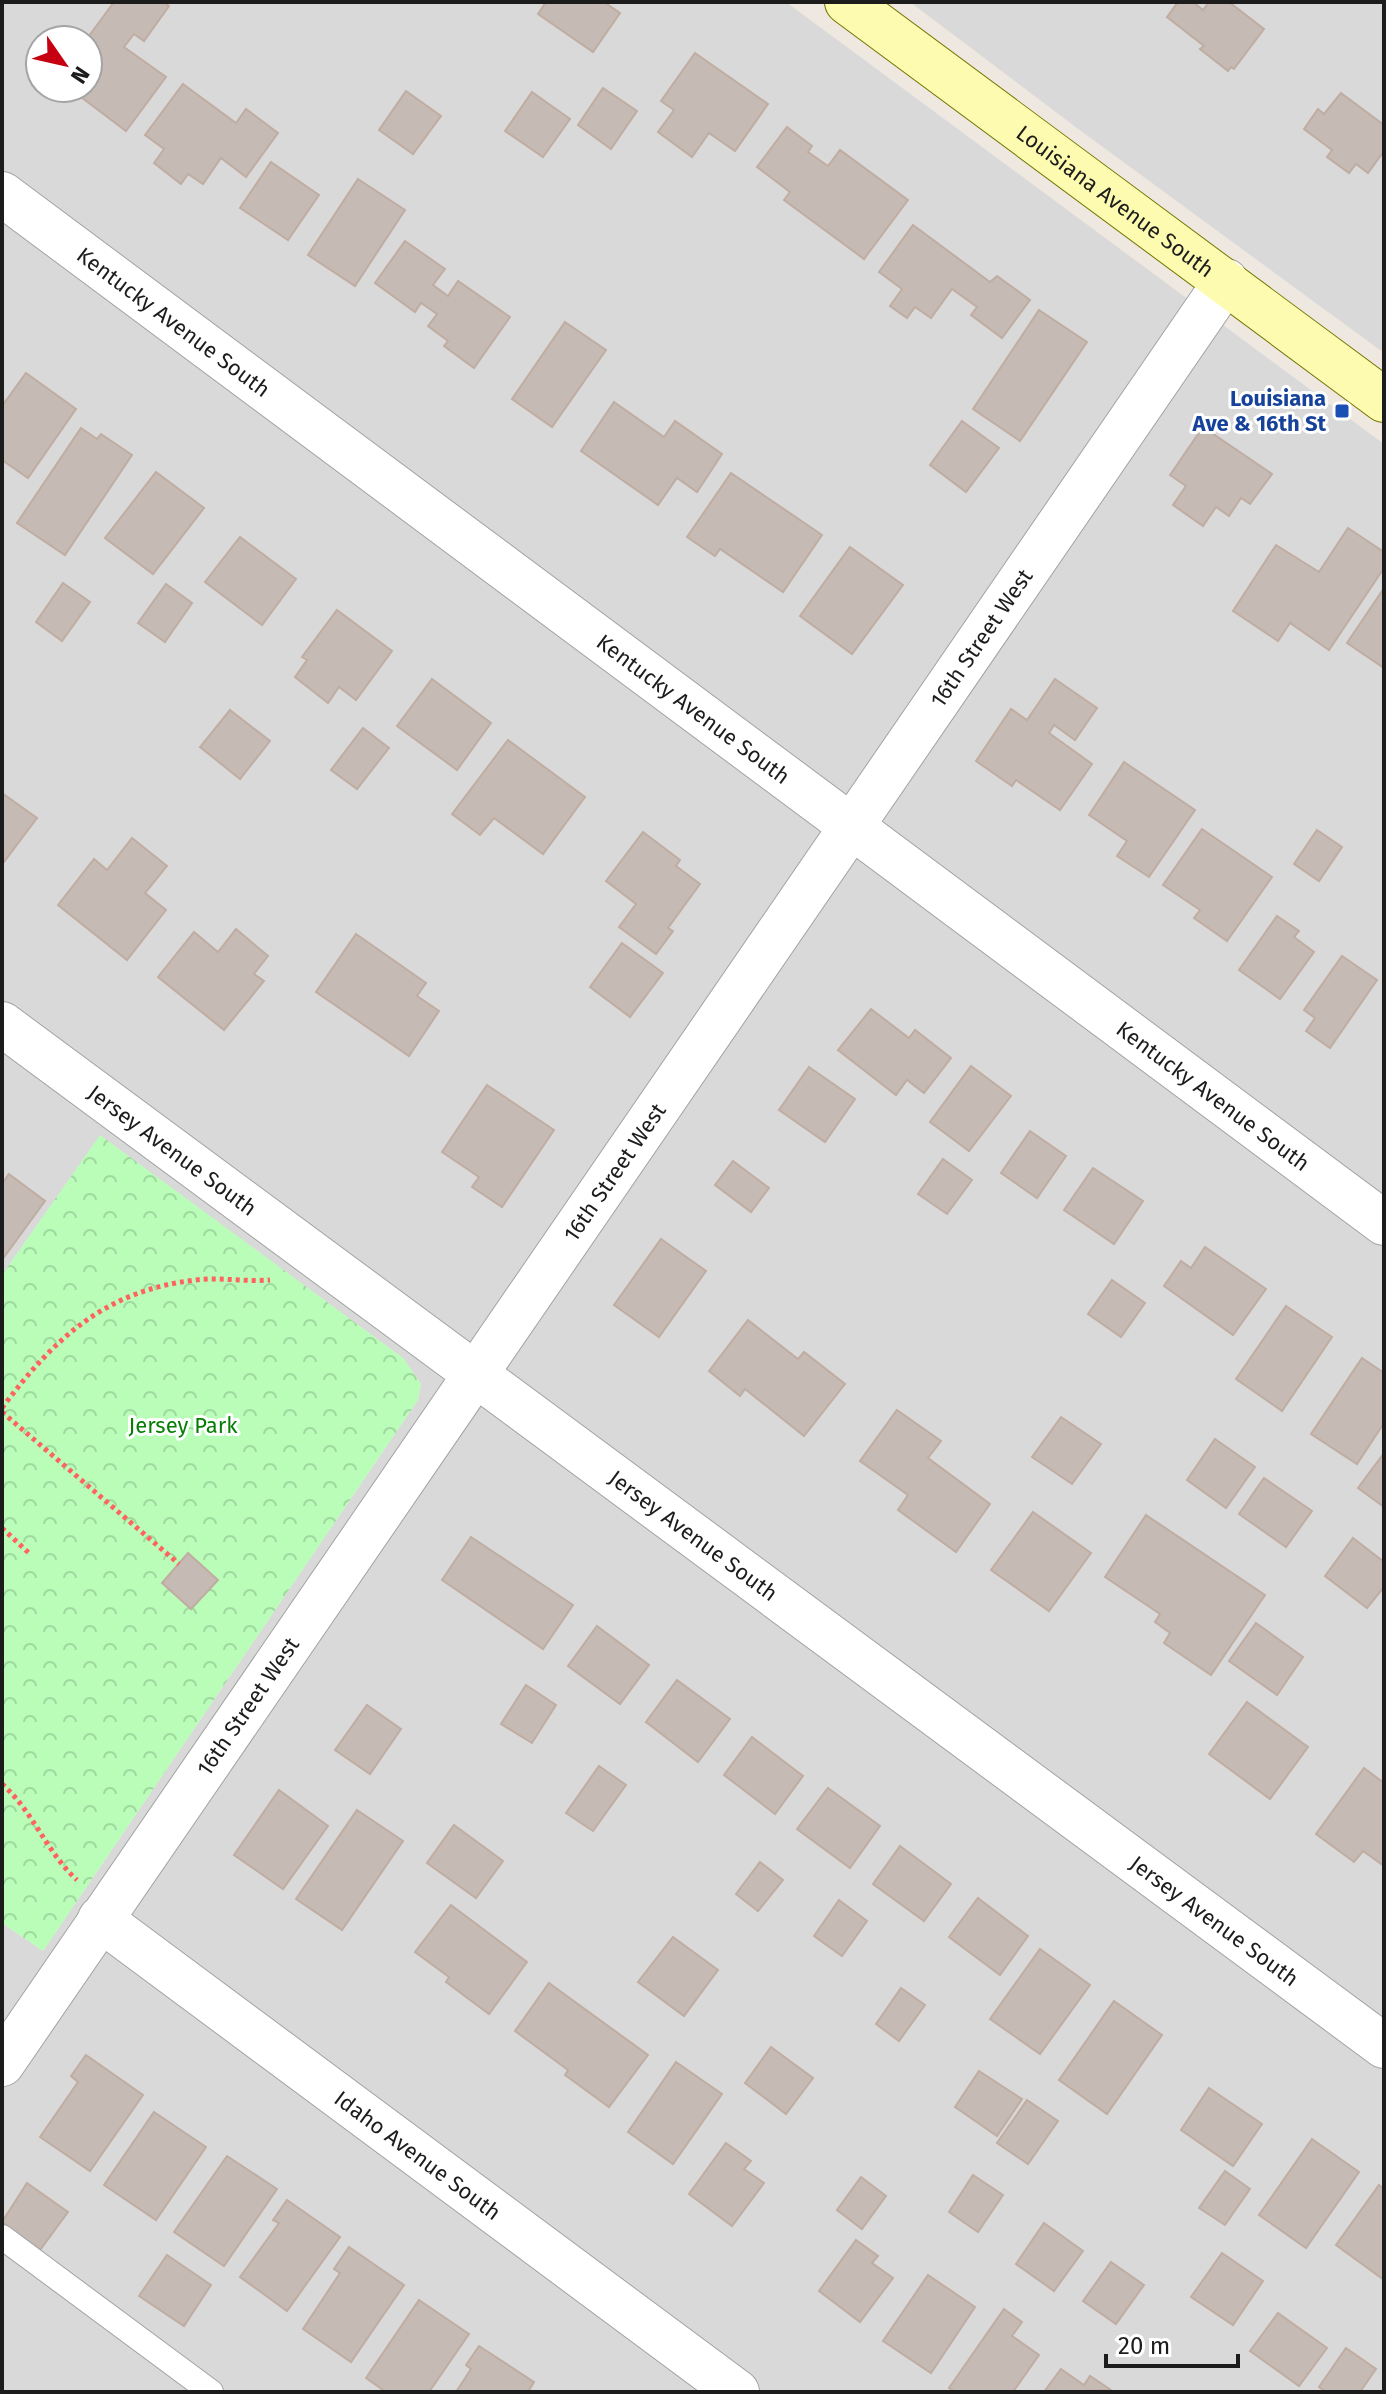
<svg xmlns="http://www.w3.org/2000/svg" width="1386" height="2394" font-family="'Fira Sans',sans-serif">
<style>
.residential{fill:#dad9d9;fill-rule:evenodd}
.park{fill:url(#park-crowns)}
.building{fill:#c6bab4;stroke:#c0ada2;stroke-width:2}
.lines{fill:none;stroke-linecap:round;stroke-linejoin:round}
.lane-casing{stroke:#a3a3a3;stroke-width:26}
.street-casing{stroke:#a3a3a3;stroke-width:46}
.secondary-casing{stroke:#737500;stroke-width:46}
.path{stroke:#ff6360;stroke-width:5;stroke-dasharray:4 4;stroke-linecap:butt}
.lane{stroke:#fff;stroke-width:24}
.street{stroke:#fff;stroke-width:44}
.secondary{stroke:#fdfbaf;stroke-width:44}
.transit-dot{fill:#1a4fb4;stroke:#fff;stroke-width:3}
.labels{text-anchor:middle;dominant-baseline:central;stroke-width:6;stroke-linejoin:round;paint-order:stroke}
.street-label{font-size:22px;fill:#1c1c1c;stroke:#fff}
.transit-label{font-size:22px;font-weight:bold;fill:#164399;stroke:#fff;text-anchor:end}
.park-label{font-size:22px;fill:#047f04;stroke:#fff}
</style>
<defs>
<pattern id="park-crowns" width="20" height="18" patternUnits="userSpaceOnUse" patternTransform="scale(2)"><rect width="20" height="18" fill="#b9fdb9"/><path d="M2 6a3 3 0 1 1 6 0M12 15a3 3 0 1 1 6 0" fill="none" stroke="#9ed89e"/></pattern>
</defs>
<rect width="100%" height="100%" fill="#eee8e0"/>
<g class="residential">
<path d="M 2,2 L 786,2 L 1384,444 L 1384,2392 L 2,2392 L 2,1923 L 43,1951 L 418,1400 L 421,1384 L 403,1358 L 100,1136 L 2,1275 ZM 40,40 L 88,40 L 88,88 L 40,88 Z"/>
<polygon points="910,2 1384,2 1384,353 1081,131"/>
</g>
<polygon class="park" points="100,1135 403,1358 421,1384 418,1400 43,1951 2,1923 2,1275"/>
<g class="building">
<polygon points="114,2 163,2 169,6 144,41 134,34 124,47 166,77 126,131 69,88 88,88 86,40"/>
<polygon points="546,2 604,2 620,13 593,52 538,14"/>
<polygon points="1178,2 1193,2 1203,10 1209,2 1229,2 1264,29 1234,69 1231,67 1228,71 1200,49 1204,46 1167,17"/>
<polygon points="695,53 768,104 735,151 709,133 692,157 658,132 674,110 661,101"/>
<polygon points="183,84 236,123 246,109 278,133 246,177 221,158 203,184 188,174 181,184 154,163 164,149 145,135"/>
<polygon points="603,88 637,111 611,149 578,125"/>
<polygon points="406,91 441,116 413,154 379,130"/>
<polygon points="532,92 570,119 543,157 505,131"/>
<polygon points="1341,93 1384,125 1384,151 1368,173 1356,164 1349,173 1327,157 1332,150 1304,129 1318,109 1324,114"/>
<polygon points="787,127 812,146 808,152 828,166 840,150 908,200 864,259 784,200 790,192 757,167"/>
<polygon points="271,162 319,195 288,240 240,208"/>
<polygon points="358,179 405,210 355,286 308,255"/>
<polygon points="913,225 990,282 997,276 1030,300 1002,338 971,315 977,307 952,289 931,318 915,307 907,318 890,306 902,289 879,272"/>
<polygon points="405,241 445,269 433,285 448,296 458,281 510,317 474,368 444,346 448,341 428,326 437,314 421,303 415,312 375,283"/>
<polygon points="1039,310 1087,342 1020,441 973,409"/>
<polygon points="565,322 606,350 552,427 512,399"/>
<polygon points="26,373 76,409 28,478 2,460 2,406"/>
<polygon points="614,402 664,437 675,421 722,454 697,492 677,478 658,505 581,451"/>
<polygon points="962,421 999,448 966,492 930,465"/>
<polygon points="1203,427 1272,474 1250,504 1241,498 1229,516 1216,507 1203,526 1173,505 1186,486 1170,475"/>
<polygon points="81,428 97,439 101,434 132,455 65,555 17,523"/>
<polygon points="156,472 204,508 153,574 105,538"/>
<polygon points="731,473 822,535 783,592 720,549 715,556 687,537"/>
<polygon points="1348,528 1384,552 1384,568 1329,650 1290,623 1278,641 1233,611 1276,545 1319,572"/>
<polygon points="240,537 296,579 262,625 205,582"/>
<polygon points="850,547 903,585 852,654 800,616"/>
<polygon points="63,583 90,602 62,641 36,622"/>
<polygon points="166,584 192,603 165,642 138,623"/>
<polygon points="1384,588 1384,668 1347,643"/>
<polygon points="337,610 392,651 356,700 339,687 328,703 295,677 307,660 302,657"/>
<polygon points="432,679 491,723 457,770 397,726"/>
<polygon points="1055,679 1097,708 1075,740 1054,725 1049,733 1092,764 1060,810 1016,780 1012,786 976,761 1011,709 1027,720"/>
<polygon points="230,710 270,741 240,779 200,747"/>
<polygon points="363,728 389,748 357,789 331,770"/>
<polygon points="508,740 585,797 543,854 494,818 480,835 452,814"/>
<polygon points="1124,762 1195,810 1149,877 1117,856 1127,841 1089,815"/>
<polygon points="2,793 37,818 4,862 2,861"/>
<polygon points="1202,829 1272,877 1227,941 1194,918 1200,910 1163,885"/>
<polygon points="1317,830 1342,847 1319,881 1294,864"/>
<polygon points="643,832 680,860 676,866 700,884 668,928 673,931 656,954 619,927 636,904 606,881"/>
<polygon points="132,838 167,866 145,893 166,910 127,960 58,905 94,859 107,870"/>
<polygon points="1277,916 1299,931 1294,937 1314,952 1280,999 1239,970"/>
<polygon points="236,929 268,956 254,974 264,981 224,1030 158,977 194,932 218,952"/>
<polygon points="356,934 426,983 417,996 439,1011 409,1056 316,992"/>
<polygon points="622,943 663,973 630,1017 590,987"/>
<polygon points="1342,956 1377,980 1330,1048 1306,1031 1315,1018 1304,1010"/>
<polygon points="871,1009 909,1038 915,1030 951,1058 924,1093 907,1080 896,1095 838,1050"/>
<polygon points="971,1066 1011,1096 969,1151 930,1122"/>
<polygon points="809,1067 855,1099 825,1142 779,1110"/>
<polygon points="487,1085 554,1130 502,1207 472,1187 479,1177 442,1152"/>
<polygon points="1030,1131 1066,1156 1037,1198 1001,1173"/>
<polygon points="943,1159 972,1180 947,1214 918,1194"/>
<polygon points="733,1161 769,1188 751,1212 715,1185"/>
<polygon points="1093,1168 1143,1201 1114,1244 1064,1210"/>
<polygon points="9,1174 45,1201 2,1260 2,1184"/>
<polygon points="661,1239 706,1271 659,1337 614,1305"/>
<polygon points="1205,1247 1266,1289 1233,1335 1164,1286 1181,1261 1191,1268"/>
<polygon points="1112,1280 1145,1303 1121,1337 1088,1314"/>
<polygon points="1286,1306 1332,1337 1282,1411 1236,1379"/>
<polygon points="748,1320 798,1359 804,1352 845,1384 804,1436 745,1389 740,1396 709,1371"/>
<polygon points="1362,1358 1384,1373 1384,1423 1357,1464 1311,1434"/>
<polygon points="897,1410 941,1441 928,1458 990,1504 956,1552 898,1510 908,1495 860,1461"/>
<polygon points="1061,1417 1101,1444 1072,1484 1032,1457"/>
<polygon points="1215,1439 1255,1467 1226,1508 1187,1480"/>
<polygon points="1384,1453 1384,1507 1358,1488"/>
<polygon points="1264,1478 1312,1511 1286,1547 1239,1514"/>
<polygon points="1033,1512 1091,1553 1049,1611 991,1570"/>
<polygon points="1146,1515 1265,1595 1211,1675 1164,1643 1170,1633 1155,1622 1160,1614 1105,1577"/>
<polygon points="471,1537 573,1605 543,1649 442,1580"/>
<polygon points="1353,1538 1384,1562 1384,1587 1367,1608 1325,1576"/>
<polygon points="188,1553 218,1580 191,1609 162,1583"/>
<polygon points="1256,1623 1303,1657 1277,1695 1229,1661"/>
<polygon points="597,1626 649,1665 620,1704 568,1666"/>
<polygon points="677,1680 730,1719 698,1762 646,1722"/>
<polygon points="526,1685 556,1705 532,1743 501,1724"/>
<polygon points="1247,1702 1308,1747 1270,1799 1209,1754"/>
<polygon points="367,1705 401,1729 370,1774 335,1750"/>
<polygon points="752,1737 803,1776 775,1814 724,1775"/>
<polygon points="599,1766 626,1785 593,1831 566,1813"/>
<polygon points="1364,1768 1384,1783 1384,1866 1363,1851 1354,1862 1316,1834"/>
<polygon points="828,1788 880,1826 850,1868 797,1829"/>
<polygon points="279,1790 328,1826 283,1889 234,1855"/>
<polygon points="357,1810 403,1841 342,1930 296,1899"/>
<polygon points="454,1825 503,1861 476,1898 427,1863"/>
<polygon points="900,1846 951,1884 924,1921 873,1884"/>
<polygon points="760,1862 783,1880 758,1911 736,1894"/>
<polygon points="978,1898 1028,1936 1000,1975 949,1937"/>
<polygon points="839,1900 867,1921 842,1956 814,1936"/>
<polygon points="451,1905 527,1962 489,2014 446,1982 449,1977 415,1952"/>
<polygon points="673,1937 718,1970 684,2016 638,1982"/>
<polygon points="1040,1949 1090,1985 1040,2054 990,2019"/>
<polygon points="549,1983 648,2055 609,2107 565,2075 568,2070 515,2031"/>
<polygon points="901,1988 925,2005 899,2041 876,2024"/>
<polygon points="1114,2001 1162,2035 1107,2114 1059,2080"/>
<polygon points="771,2047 813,2078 786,2114 745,2083"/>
<polygon points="86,2055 143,2095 90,2171 40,2137 78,2082 71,2076"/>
<polygon points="676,2062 722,2094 673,2164 628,2132"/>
<polygon points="979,2071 1022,2099 997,2136 955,2107"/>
<polygon points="1209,2088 1262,2124 1233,2166 1181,2130"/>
<polygon points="1027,2100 1058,2121 1028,2164 997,2143"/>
<polygon points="154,2112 206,2147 156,2220 104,2185"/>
<polygon points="1312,2139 1359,2172 1306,2248 1259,2215"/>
<polygon points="726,2143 751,2161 744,2169 764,2183 732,2226 689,2194"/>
<polygon points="227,2156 277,2189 224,2266 174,2232"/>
<polygon points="1225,2171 1250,2189 1225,2225 1199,2208"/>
<polygon points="973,2175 1003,2195 978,2232 949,2212"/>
<polygon points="861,2177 886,2196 862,2229 837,2210"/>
<polygon points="27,2183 68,2212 40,2250 2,2222"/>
<polygon points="1379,2185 1384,2189 1384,2280 1336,2245"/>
<polygon points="287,2200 340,2237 287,2311 240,2277 279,2223 273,2220"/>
<polygon points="1044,2223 1083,2251 1054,2291 1016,2264"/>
<polygon points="856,2240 878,2256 872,2263 893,2278 860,2322 819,2291"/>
<polygon points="349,2247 404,2285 351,2362 303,2329 340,2273 334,2269"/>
<polygon points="1222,2253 1263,2281 1233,2325 1191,2297"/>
<polygon points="167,2255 211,2285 184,2326 139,2296"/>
<polygon points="1111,2262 1144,2285 1116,2324 1083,2301"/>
<polygon points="928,2275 975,2307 931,2373 883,2341"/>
<polygon points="419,2300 469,2334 429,2392 386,2392 366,2378"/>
<polygon points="1004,2309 1022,2322 1012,2336 1039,2355 1013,2392 955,2392 949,2388"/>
<polygon points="1278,2313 1327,2348 1299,2386 1250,2351"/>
<polygon points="479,2346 534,2382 528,2392 456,2392 471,2369 466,2365"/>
<polygon points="1346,2348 1376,2369 1360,2392 1326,2392 1319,2387"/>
<polygon points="1061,2369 1084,2385 1090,2376 1111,2390 1044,2392"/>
</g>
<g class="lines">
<defs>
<polyline id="lane" points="2,2237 211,2392"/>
<g id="street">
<path id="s1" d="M 2,194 L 1384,1223"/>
<path id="s2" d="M 2,1024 L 1384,2046"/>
<path id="s3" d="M 100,1919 L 737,2392"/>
<path id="s4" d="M 2,2064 L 1226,281"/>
</g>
<g id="secondary">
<path id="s5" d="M 847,2 L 1384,400"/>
</g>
</defs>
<use href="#lane" class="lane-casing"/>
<use href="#street" class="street-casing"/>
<use href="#secondary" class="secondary-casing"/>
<g class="path">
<path d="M 2,1408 C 54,1338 106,1290 196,1280 C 220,1277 245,1282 270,1280"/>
<polyline points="2,1412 179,1564"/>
<polyline points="2,1528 31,1555"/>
<path d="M 2,1784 C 33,1811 47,1853 77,1880"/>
</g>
<use href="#lane" class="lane"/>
<use href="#street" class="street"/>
<use href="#secondary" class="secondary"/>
</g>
<rect class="transit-dot" x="1334" y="403" width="16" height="16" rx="4"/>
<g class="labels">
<g class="street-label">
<text stroke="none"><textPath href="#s5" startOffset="334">Louisiana Avenue South</textPath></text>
<text stroke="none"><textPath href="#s1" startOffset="214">Kentucky Avenue South</textPath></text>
<text stroke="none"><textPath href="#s4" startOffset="1730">16th Street West</textPath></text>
<text stroke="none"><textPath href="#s1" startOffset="862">Kentucky Avenue South</textPath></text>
<text stroke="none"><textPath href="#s1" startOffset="1510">Kentucky Avenue South</textPath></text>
<text stroke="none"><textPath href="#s2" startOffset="212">Jersey Avenue South</textPath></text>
<text stroke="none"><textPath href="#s4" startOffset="1082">16th Street West</textPath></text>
<text stroke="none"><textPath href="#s2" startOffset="860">Jersey Avenue South</textPath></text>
<text stroke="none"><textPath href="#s4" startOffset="434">16th Street West</textPath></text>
<text stroke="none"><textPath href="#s2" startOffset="1508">Jersey Avenue South</textPath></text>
<text stroke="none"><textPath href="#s3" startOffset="396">Idaho Avenue South</textPath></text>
</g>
<g class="transit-label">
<text x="1326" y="398">Louisiana<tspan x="1326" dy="25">Ave &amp; 16th St</tspan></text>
</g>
<g class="park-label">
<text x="183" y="1425">Jersey Park</text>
</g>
</g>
<rect width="1386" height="2394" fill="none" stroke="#1c1c1c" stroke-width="8"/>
<g transform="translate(64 64) rotate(124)"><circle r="38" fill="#ffffff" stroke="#a4a4a4" stroke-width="2"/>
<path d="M0-6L14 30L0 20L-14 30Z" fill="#c70011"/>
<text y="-12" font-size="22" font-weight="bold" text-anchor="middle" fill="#1c1c1c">N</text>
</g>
<path d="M1106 2354v12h132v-12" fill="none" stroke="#1c1c1c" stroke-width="4"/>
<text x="1118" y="2354" font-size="24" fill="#1c1c1c" stroke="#ffffff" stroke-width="6" paint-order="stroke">20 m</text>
</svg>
